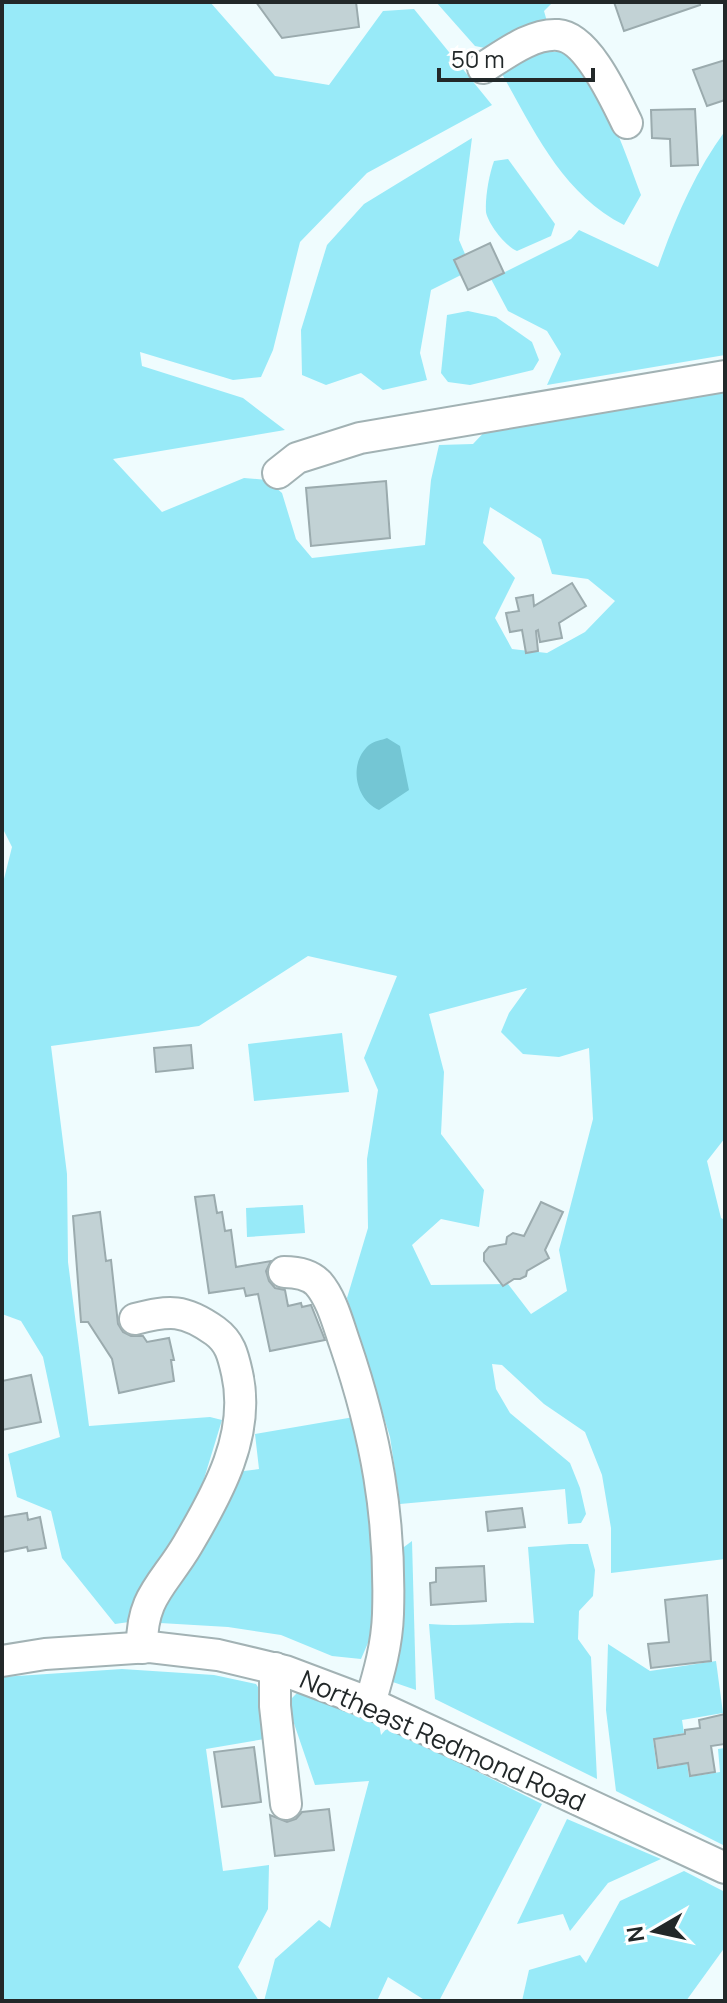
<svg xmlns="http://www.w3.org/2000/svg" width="727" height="2003" font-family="Manrope,sans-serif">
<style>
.green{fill:#98eaf8;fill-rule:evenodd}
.water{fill:#74c6d4}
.building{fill:#c2d2d5;stroke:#9babae;stroke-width:2}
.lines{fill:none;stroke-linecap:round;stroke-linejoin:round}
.minor-casing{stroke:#a2b2b4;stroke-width:34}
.minor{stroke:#fff;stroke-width:30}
.labels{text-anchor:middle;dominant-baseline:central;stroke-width:8;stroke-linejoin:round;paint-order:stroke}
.street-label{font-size:26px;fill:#222829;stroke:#fff}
</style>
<rect width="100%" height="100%" fill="#effcfe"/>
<g class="green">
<path d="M 2,2 L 210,2 L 275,76 L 329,85 L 383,11 L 414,9 L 492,105 L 367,173 L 300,242 L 273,350 L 261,377 L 233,380 L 140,352 L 142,366 L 243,398 L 285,430 L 113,459 L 162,512 L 244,478 L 267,480 L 282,493 L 296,539 L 312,558 L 425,545 L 431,480 L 439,445 L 473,444 L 491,425 L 725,392 L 725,1138 L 707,1161 L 721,1218 L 725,1220 L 725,1559 L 611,1573 L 611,1528 L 602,1475 L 585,1432 L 544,1404 L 502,1365 L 492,1364 L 496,1389 L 510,1413 L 570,1463 L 580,1488 L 586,1514 L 581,1523 L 568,1524 L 565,1489 L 400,1504 L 390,1437 L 347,1298 L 368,1228 L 367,1159 L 378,1090 L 364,1058 L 397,976 L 308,956 L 199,1026 L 51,1046 L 67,1174 L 68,1262 L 89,1426 L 210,1417 L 222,1420 L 192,1518 L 129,1622 L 115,1624 L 62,1558 L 51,1511 L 17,1497 L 8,1454 L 60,1437 L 43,1357 L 21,1321 L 2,1314 L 2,887 L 12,847 L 2,827 ZM 490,507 L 541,539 L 552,574 L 588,579 L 615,601 L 585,632 L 547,653 L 512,649 L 495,618 L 515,578 L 483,543 ZM 527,988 L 509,1013 L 501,1032 L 523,1054 L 559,1057 L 589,1048 L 593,1119 L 559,1250 L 567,1291 L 531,1314 L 508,1284 L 431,1285 L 412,1245 L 441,1219 L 479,1227 L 484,1190 L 441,1134 L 444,1072 L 429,1014 Z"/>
<polygon points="436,2 553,2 544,11 548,25 495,50 475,46"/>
<path d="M 533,52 L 569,52 C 607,97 621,141 641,195 L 624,225 C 562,193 535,132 502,74 Z"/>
<path d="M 725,131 L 725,355 L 547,385 L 561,354 L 547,331 L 508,311 L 491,279 L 571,239 L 579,230 L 658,267 C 675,219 695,172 725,131 Z"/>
<polygon points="472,138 459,240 465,254 454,260 461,275 431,290 420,353 427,380 383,390 361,373 326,385 302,375 301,330 327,245 364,204"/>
<path d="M 508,159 L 555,224 L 551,236 L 517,251 C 506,247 488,224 486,212 C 485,197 489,175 494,161 Z"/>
<polygon points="468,311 496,317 532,342 539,360 533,370 470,385 448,382 441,373 447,315"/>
<polygon points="342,1033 349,1092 254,1101 248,1044"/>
<polygon points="303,1205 305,1233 247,1237 246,1208"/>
<polygon points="354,1417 372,1523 378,1620 361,1659 332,1656 281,1635 228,1627 160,1623 161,1595 236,1472 259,1469 255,1434"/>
<polygon points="412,1541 416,1690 387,1680 396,1597 404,1547"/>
<path d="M 570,1544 L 588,1544 L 595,1570 L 593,1596 L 579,1611 L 578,1639 L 591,1657 L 597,1779 L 435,1699 L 429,1624 C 464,1627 498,1622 534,1623 L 528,1547 Z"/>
<polygon points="608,1644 650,1671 716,1661 723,1713 682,1720 684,1733 653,1739 657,1769 687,1764 689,1777 720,1772 718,1749 725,1748 725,1846 616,1791 606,1710"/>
<polygon points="122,1669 214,1675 256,1684 268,1703 270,1738 206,1749 223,1871 269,1865 268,1909 238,1967 259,2001 2,2001 2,1677"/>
<polygon points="300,1690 379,1724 381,1735 388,1727 542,1804 439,2001 426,2001 388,1977 377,2001 264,2001 275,1959 319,1920 330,1928 369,1781 315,1785 287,1703"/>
<polygon points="567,1819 661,1859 608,1883 570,1931 563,1914 517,1924"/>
<polygon points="684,1871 725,1892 725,1947 686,2001 522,2001 529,1970 580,1955 586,1963 620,1901"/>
</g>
<path class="water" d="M 387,738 L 400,746 L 409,790 L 379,810 C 355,800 348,763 369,745 C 374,741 382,740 387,738 Z"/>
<g class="building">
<polygon points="256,2 356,2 359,27 282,38"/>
<polygon points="614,2 700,2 700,5 624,31"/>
<polygon points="725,60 725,100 707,106 693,70"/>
<polygon points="695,109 698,165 671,166 670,139 652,138 651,110"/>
<polygon points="490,243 504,273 468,290 454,260"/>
<polygon points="386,481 390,538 311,546 306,488"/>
<polygon points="572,583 586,606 559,623 562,638 540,642 538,630 536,631 538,651 526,653 522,630 510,632 506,613 519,611 516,598 533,595 534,606"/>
<polygon points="191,1045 193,1068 156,1072 154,1048"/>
<polygon points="214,1195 217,1213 222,1212 225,1231 231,1230 236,1267 271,1261 266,1271 269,1281 275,1288 285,1290 288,1306 301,1303 302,1307 311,1305 325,1340 270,1351 258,1294 246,1296 244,1288 209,1293 195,1197"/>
<polygon points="541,1202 563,1212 545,1250 549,1258 527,1271 526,1276 520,1279 514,1279 503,1286 484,1261 484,1253 489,1247 506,1244 507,1237 513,1233 524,1236"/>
<polygon points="100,1212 106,1261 111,1260 118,1324 123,1332 131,1336 143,1336 147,1342 169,1338 174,1360 171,1360 174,1381 119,1393 112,1359 88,1322 81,1322 73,1216"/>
<polygon points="31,1375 41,1422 2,1430 2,1381"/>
<polygon points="522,1508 525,1527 488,1531 486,1512"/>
<polygon points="27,1513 28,1520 40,1517 46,1548 28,1551 27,1547 2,1552 2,1517"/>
<polygon points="484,1566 486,1601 431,1605 430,1583 436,1582 436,1568"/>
<polygon points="707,1595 711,1661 651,1668 648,1644 669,1642 665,1600"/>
<polygon points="725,1714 725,1744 711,1746 715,1772 690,1776 688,1763 658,1768 654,1739 685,1734 685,1730 700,1728 699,1720"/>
<polygon points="254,1747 261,1802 222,1807 214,1752"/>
<polygon points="329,1809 334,1850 275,1856 270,1815 287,1822 296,1819 302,1812"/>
</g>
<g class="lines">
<defs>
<g id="minor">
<path d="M 483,68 C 504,55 532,33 558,35 C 588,37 615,99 627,123"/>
<polyline points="278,473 297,458 360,438 725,376"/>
<path d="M 284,1272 C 296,1272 309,1274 318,1283 C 332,1299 338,1324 345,1344 C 376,1435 391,1517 388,1614 C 387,1645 379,1673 370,1703"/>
<path d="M 135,1319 C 170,1310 184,1309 215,1331 C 230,1342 233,1355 237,1373 C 251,1434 218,1493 188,1544 C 164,1585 141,1596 142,1648"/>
<polyline points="2,1661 45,1654 150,1647 218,1655 285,1671 370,1703 725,1868"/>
<polyline points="275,1668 275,1706 286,1804"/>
</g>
</defs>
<use href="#minor" class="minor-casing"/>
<use href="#minor" class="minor"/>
</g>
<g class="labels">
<g class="street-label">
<text transform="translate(443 1740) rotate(24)">Northeast Redmond Road</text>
</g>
</g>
<rect width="727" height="2003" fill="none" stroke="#222829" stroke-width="8"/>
<g transform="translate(655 1931) rotate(261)" stroke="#ffffff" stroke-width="6" paint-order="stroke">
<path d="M0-6L14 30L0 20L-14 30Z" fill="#222829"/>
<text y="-12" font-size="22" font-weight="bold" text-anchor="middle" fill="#222829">N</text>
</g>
<path d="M439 68v12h154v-12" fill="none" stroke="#222829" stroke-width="4"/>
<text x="451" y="68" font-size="24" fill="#222829" stroke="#ffffff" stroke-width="6" paint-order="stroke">50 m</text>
</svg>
